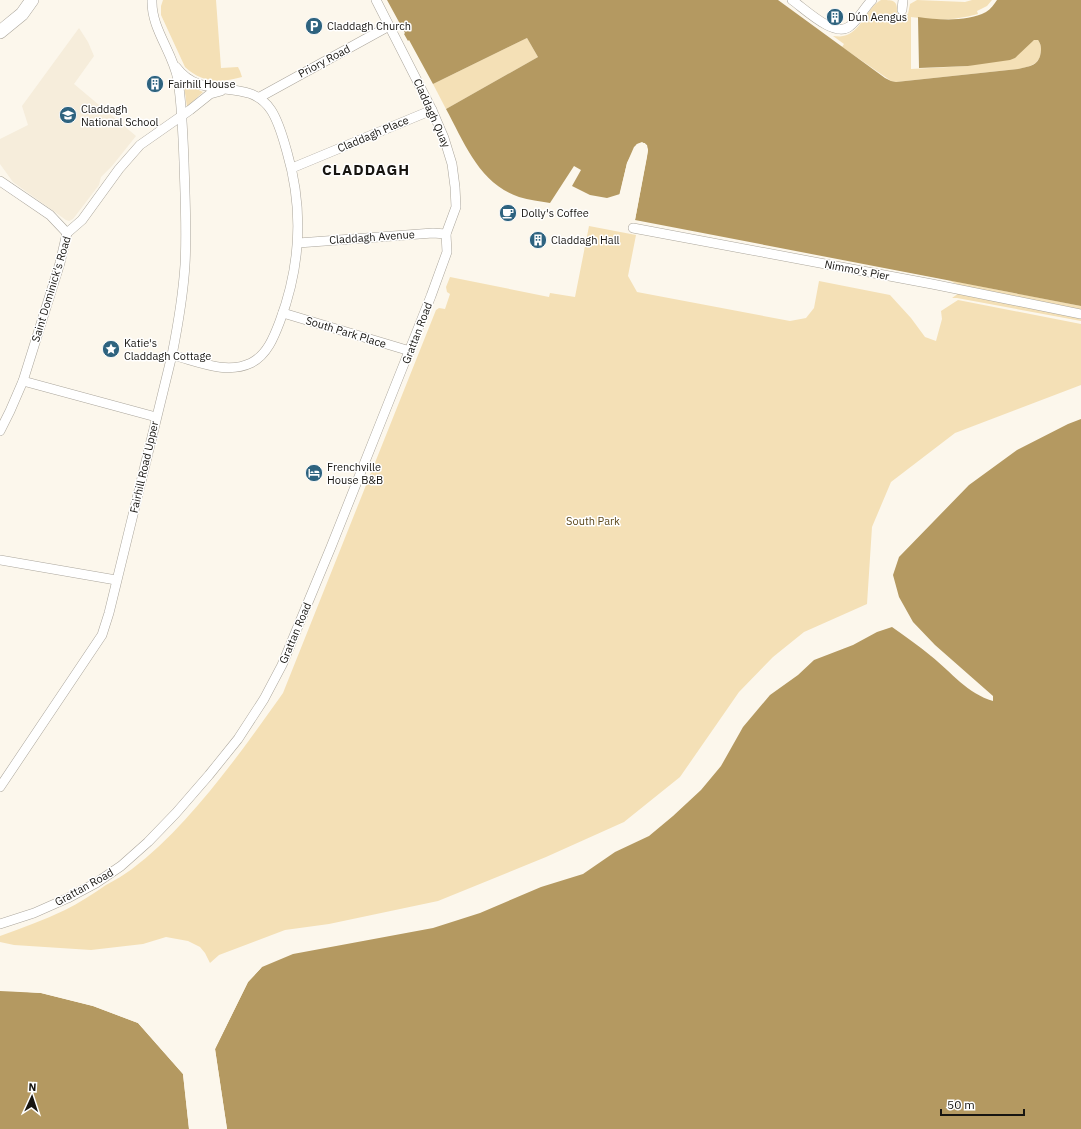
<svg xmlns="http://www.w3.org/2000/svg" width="1081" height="1129" font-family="'IBM Plex Sans',sans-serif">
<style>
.built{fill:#f6eddb}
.green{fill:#f4e0b6}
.water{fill:#b49961}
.pier{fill:#fcf7ec}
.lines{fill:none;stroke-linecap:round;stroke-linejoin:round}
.street-casing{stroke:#aba69c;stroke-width:10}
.secondary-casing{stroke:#aba69c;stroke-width:14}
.street{stroke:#fff;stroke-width:9}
.secondary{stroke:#fff;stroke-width:13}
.labels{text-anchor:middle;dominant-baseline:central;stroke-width:3;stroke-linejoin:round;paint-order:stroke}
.poi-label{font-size:11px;fill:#171511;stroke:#fff;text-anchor:start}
.street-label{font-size:11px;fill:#171511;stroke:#fff}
.park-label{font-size:11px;fill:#5c481c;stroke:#fff}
.district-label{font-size:15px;font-weight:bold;letter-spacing:1px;fill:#171511;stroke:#fff}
</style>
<rect width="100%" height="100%" fill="#fcf7ec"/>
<polygon class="built" points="79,28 88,42 94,56 74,84 136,136 112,166 101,177 99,185 73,219 69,221 66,220 13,182 0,164 0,139 28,125 22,106"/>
<g class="green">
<path d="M 163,0 L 216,0 L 221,68 L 238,67 L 240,71 L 242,77 C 220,83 202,83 185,67 L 161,15 L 161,6 Z"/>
<path d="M 881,0 C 893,0 898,0 897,13 L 908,14 L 910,4 L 917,0 L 965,2 L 972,0 L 992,0 L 987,6 L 977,11 L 978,14 C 953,21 936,20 911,17 L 911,69 L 968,66 L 1034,40 L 1038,40 C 1040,43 1041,45 1041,50 C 1040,65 1031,66 1018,69 L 896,82 L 891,81 L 842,47 L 844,44 L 833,36 C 836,36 840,37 843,36 C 861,33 866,8 881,0 Z"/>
<polygon points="527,38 538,57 446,109 433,84"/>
<polygon points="186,84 203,92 187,107 184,86"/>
<path d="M 589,226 L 636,235 L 628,276 L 637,292 L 790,321 L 806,318 L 814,308 L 819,281 L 890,295 L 911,318 L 925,337 L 936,341 L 942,319 L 941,311 L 958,300 L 1081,324 L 1081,385 L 955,433 L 891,482 L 872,527 L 867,604 L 804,632 L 773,657 L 739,692 L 680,777 L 624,822 L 546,857 L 438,901 L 329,924 L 285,930 L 219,955 L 210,963 L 205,953 L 200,947 L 188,941 L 166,937 L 143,944 L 91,950 L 14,945 L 0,942 L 0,936 C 22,928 44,920 65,910 C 79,903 93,894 106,885 C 115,880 124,875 132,869 C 191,824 240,753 283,693 L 436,310 L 439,308 L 445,309 L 450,294 L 447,292 L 446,287 L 450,277 L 549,297 L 550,293 L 575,297 Z"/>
<polygon points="948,280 1081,306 1081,312 959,285"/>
<polygon points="959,293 1081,317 1081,321 957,298 952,298"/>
</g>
<g class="water">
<path d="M 387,0 L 778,0 L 885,78 L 891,81 L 896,82 L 1018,69 C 1030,66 1040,66 1041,50 C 1041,45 1040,43 1038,40 L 1034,40 L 1015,58 L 1010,60 L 968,66 L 919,68 L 918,17 C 939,20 967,22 986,12 C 991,9 994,4 997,0 L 1081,0 L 1081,306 L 635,220 L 647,157 L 648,150 L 645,143 L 637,144 L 627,163 L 620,194 L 607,198 L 590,195 L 572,186 L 581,170 L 574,166 L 550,203 C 540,201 529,200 519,197 C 479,183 465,144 446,109 L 538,57 L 527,38 L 433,84 L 409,40 L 408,41 L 404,34 L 405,33 Z"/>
<path d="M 1081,419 L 1081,1129 L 227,1129 L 215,1049 L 248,982 L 262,967 L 293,954 L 433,928 L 480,913 L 541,887 L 583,874 L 615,852 L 649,836 L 673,816 L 701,790 L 721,766 L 743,727 L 770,695 L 798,675 L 814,660 L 853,645 L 877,632 L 892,627 C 905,636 919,646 931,656 C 951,672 968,694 993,701 L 993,696 L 935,645 L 913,622 L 899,597 L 893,575 L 899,557 L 969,485 L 1017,450 L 1068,424 Z"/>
<polygon points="0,991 41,993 93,1006 138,1023 183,1074 189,1129 0,1129"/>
</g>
<g class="pier">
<polygon points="642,142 647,145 648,150 635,220 634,219 646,150 644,145 638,145 635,149 629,164 622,194 619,196 627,163 634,147 637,144"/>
<polygon points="262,967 248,982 215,1049 227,1129 225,1129 213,1048 246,981 257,970"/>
<polygon points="0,989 41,991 93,1004 140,1021 185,1073 191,1129 189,1129 183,1074 138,1023 93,1006 41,993 0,990"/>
</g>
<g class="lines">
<defs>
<g id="street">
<path d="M 792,0 C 805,9 835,39 850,26 C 859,19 864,8 872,0"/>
<polyline points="902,10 903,0"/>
<polyline points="260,97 389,26"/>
<polyline points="292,168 432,110"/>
<polyline points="0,181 50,215 67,233"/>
<polyline points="633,228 932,284 1081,314"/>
<polyline points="298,243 433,233 446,234"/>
<polyline points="283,313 410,351"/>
<path d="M 172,355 C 197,361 226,375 251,363 C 267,355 274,337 280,321 C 301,265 304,210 287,152 C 283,138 279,122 271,110 C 248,75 202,103 176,67"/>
<polyline points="23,381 156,417"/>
<polyline points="0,431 10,411 23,381 60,263 67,233 82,220 119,169 140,145 190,110 210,94 221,91"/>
<polyline points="0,560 116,580"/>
<path d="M 0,787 L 102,635 L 109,613 L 172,355 C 178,325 183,295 185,265 C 187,231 185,196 184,162 C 183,134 182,107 178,80 C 173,52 151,29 152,0"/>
<polyline points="0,924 34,913 68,898 96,883 121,866 148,842 176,813 209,775 238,739 264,699 282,665 331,547 431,296 447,252 446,234 456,207 455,187 452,164 444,138 432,110 376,0"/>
</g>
<polyline id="secondary" points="0,32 22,14 32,0"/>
</defs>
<use href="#street" class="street-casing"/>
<use href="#secondary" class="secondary-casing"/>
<use href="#street" class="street"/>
<use href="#secondary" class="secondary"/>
</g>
<defs>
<symbol id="building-disc" viewBox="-11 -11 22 22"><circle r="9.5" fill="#2e637f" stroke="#fff"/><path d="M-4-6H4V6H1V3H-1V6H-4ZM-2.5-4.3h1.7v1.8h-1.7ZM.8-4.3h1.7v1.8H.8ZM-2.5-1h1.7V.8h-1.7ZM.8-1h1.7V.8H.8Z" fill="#fff"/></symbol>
<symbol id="parking-disc" viewBox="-11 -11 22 22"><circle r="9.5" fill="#2e637f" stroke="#fff"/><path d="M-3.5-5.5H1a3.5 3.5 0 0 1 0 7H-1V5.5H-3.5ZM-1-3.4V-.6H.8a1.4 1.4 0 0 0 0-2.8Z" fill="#fff"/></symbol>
<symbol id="school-disc" viewBox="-11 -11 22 22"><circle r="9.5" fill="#2e637f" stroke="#fff"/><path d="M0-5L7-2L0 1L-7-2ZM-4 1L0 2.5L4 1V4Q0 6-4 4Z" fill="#fff"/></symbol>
<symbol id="cafe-disc" viewBox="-11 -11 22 22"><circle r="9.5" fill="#2e637f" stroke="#fff"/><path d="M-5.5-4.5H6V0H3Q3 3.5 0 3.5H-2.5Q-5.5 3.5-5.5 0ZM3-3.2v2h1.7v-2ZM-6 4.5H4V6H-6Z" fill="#fff"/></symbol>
<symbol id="sight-disc" viewBox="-11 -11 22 22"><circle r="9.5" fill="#2e637f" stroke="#fff"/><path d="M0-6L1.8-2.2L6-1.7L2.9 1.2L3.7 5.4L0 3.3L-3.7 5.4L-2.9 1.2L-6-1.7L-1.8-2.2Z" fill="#fff"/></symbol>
<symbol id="hotel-disc" viewBox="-11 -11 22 22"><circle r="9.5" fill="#2e637f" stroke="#fff"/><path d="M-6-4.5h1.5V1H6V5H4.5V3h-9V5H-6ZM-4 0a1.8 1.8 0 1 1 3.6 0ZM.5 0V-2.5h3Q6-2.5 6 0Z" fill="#fff"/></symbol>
</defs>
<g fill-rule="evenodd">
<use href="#building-disc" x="825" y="7" width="20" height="20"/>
<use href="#parking-disc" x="304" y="16" width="20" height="20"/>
<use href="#building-disc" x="145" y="74" width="20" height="20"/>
<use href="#school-disc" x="58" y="105" width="20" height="20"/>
<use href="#cafe-disc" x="498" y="203" width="20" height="20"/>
<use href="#building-disc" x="528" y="230" width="20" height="20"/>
<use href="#sight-disc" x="101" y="339" width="20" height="20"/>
<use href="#hotel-disc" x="304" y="463" width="20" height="20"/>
</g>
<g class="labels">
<g class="poi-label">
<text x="848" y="17">Dún Aengus</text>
<text x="327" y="26">Claddagh Church</text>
<text x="168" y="84">Fairhill House</text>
<text x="81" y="109">Claddagh<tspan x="81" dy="13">National School</tspan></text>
<text x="521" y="213">Dolly's Coffee</text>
<text x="551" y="240">Claddagh Hall</text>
<text x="124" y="343">Katie's<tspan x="124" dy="13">Claddagh Cottage</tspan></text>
<text x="327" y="467">Frenchville<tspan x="327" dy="13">House B&amp;B</tspan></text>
</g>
<g class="street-label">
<text transform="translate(324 61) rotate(-28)">Priory Road</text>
<text transform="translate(432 113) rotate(66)">Claddagh Quay</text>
<text transform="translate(373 134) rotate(-23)">Claddagh Place</text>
<text transform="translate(372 237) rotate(-4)">Claddagh Avenue</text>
<text transform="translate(857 270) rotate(11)">Nimmo's Pier</text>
<text transform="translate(51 289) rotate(-73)">Saint Dominick's Road</text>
<text transform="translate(346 332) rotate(17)">South Park Place</text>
<text transform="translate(417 333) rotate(-69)">Grattan Road</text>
<text transform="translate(144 467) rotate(-77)">Fairhill Road Upper</text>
<text transform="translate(295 633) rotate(-67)">Grattan Road</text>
<text transform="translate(84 887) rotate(-29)">Grattan Road</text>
</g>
<g class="park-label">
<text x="593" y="521">South Park</text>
</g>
<g class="district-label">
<text x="366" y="169">CLADDAGH</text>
</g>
</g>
<g transform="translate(32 1097) rotate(3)" stroke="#ffffff" stroke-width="3" paint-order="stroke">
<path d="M0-3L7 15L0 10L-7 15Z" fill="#171511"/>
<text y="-6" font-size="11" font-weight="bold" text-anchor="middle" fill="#171511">N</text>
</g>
<path d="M941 1109v6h83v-6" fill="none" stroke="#171511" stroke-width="2"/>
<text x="947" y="1109" font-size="12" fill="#171511" stroke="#ffffff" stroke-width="3" paint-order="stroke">50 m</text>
</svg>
